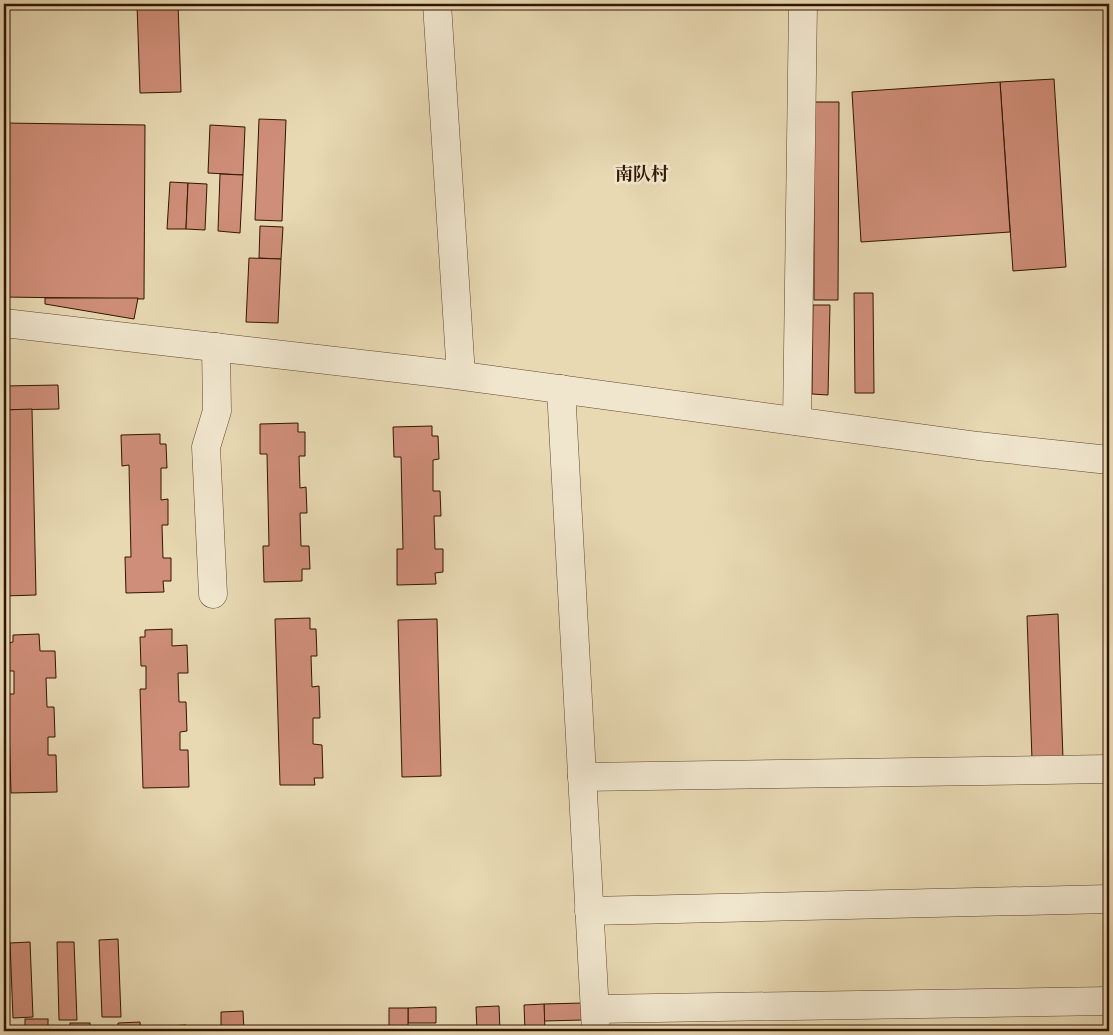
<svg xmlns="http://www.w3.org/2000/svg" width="1113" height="1035" font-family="'IM FELL French Canon','Noto Serif SC',serif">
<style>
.building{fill:#cf8e79;stroke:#321500}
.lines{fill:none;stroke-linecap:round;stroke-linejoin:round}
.minor-casing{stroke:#60462d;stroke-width:29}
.minor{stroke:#f0e6ce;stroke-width:28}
.labels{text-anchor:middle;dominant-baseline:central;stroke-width:5;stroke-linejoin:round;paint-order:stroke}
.quarter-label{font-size:18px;font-weight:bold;fill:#321500;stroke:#f0e6ce}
</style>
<rect width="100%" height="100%" fill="#e8d9b3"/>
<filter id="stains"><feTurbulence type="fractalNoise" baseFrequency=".004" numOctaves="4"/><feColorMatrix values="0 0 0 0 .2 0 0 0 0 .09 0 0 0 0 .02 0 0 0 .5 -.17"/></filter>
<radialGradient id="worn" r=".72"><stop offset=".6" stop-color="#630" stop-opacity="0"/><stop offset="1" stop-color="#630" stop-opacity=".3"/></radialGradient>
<g class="building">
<polygon points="137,4 178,4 181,92 140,93"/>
<polygon points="1054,79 1066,267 1013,271 1000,82"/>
<polygon points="1000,82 1010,232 861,242 852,92"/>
<polygon points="814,102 839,102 838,300 814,300"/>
<polygon points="259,119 286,120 282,221 255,220"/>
<polygon points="4,123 145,125 144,299 4,297"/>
<polygon points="210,125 245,127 243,175 208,173"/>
<polygon points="220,174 243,175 240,233 218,231"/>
<polygon points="170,182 188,183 186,229 167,229"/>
<polygon points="188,183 207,184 205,230 186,229"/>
<polygon points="260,226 283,227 281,259 259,258"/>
<polygon points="249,258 281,259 278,323 246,322"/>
<polygon points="854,293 873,293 874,393 855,393"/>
<polygon points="45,298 138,298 134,319 45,304"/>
<polygon points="813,305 830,305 828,395 812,394"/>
<polygon points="58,385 59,409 4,410 4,386"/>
<polygon points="32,409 36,595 4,596 4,410"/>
<polygon points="298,423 298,432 305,432 305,456 299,456 300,488 306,487 307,513 300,513 301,546 309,546 310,569 302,569 302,581 264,582 263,546 269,546 267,454 260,454 260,424"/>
<polygon points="432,426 432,436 438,436 439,459 433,460 433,491 440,491 441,516 434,516 435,549 443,549 443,572 435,573 436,584 397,585 397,549 403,549 401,457 394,457 393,427"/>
<polygon points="160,434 160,444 166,444 167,468 161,468 161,500 168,499 168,525 162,525 163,558 171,558 171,581 163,581 164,592 126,593 125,557 131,557 129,465 122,466 121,435"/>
<polygon points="1058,614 1063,759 1032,760 1027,616"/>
<polygon points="310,618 310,629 316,629 317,656 311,656 312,687 319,686 320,718 313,718 313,744 322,745 323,778 314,778 315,785 280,785 275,619"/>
<polygon points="437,619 441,776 402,777 398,620"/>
<polygon points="172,629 172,646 187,645 188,673 178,673 179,702 186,702 187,731 180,732 180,750 188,750 189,787 143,788 140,689 146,689 146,666 141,666 140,637 145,637 145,630"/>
<polygon points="39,634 40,651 55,651 56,678 46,678 47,707 54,707 55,737 48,737 48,755 56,755 57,792 11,793 8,694 14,694 14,671 9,671 8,643 13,642 13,635"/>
<polygon points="118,939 121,1017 102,1017 99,940"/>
<polygon points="30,942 33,1017 13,1018 10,943"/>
<polygon points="57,942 74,942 77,1020 59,1020"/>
<polygon points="583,1003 583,1020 544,1021 544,1004"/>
<polygon points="544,1004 545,1031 525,1031 524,1005"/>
<polygon points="499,1006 500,1031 477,1031 476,1007"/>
<polygon points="436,1007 436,1023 408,1023 408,1008"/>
<rect x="389" y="1008" width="19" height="23"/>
<polygon points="243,1011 244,1031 221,1031 221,1012"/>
<rect x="25" y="1019" width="23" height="12"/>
<polygon points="140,1022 141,1031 118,1031 118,1023"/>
<rect x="70" y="1023" width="20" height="8"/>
<polygon points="186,1025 186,1031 167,1031 167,1026"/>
</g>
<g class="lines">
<defs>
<g id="minor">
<polyline points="437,4 461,375"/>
<polyline points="4,323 448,374 978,446 1109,460"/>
<polyline points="561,389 596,1031"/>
<polyline points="797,421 803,4"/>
<polyline points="213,594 206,447 217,411 216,347"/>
<polyline points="582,777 1109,769"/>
<polyline points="589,911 1109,899"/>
<polyline points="595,1009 1109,1001"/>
</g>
</defs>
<use href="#minor" class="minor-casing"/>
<use href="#minor" class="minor"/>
</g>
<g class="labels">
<g class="quarter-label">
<text x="642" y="174">南队村</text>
</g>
</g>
<rect width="1113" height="1035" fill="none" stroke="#e8d9b3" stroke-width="20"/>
<rect x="5" y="5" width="1103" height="1025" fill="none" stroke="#321500" stroke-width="2.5"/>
<rect x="10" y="10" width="1093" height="1015" fill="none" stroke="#321500"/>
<rect width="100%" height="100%" filter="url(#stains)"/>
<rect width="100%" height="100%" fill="url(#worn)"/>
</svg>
